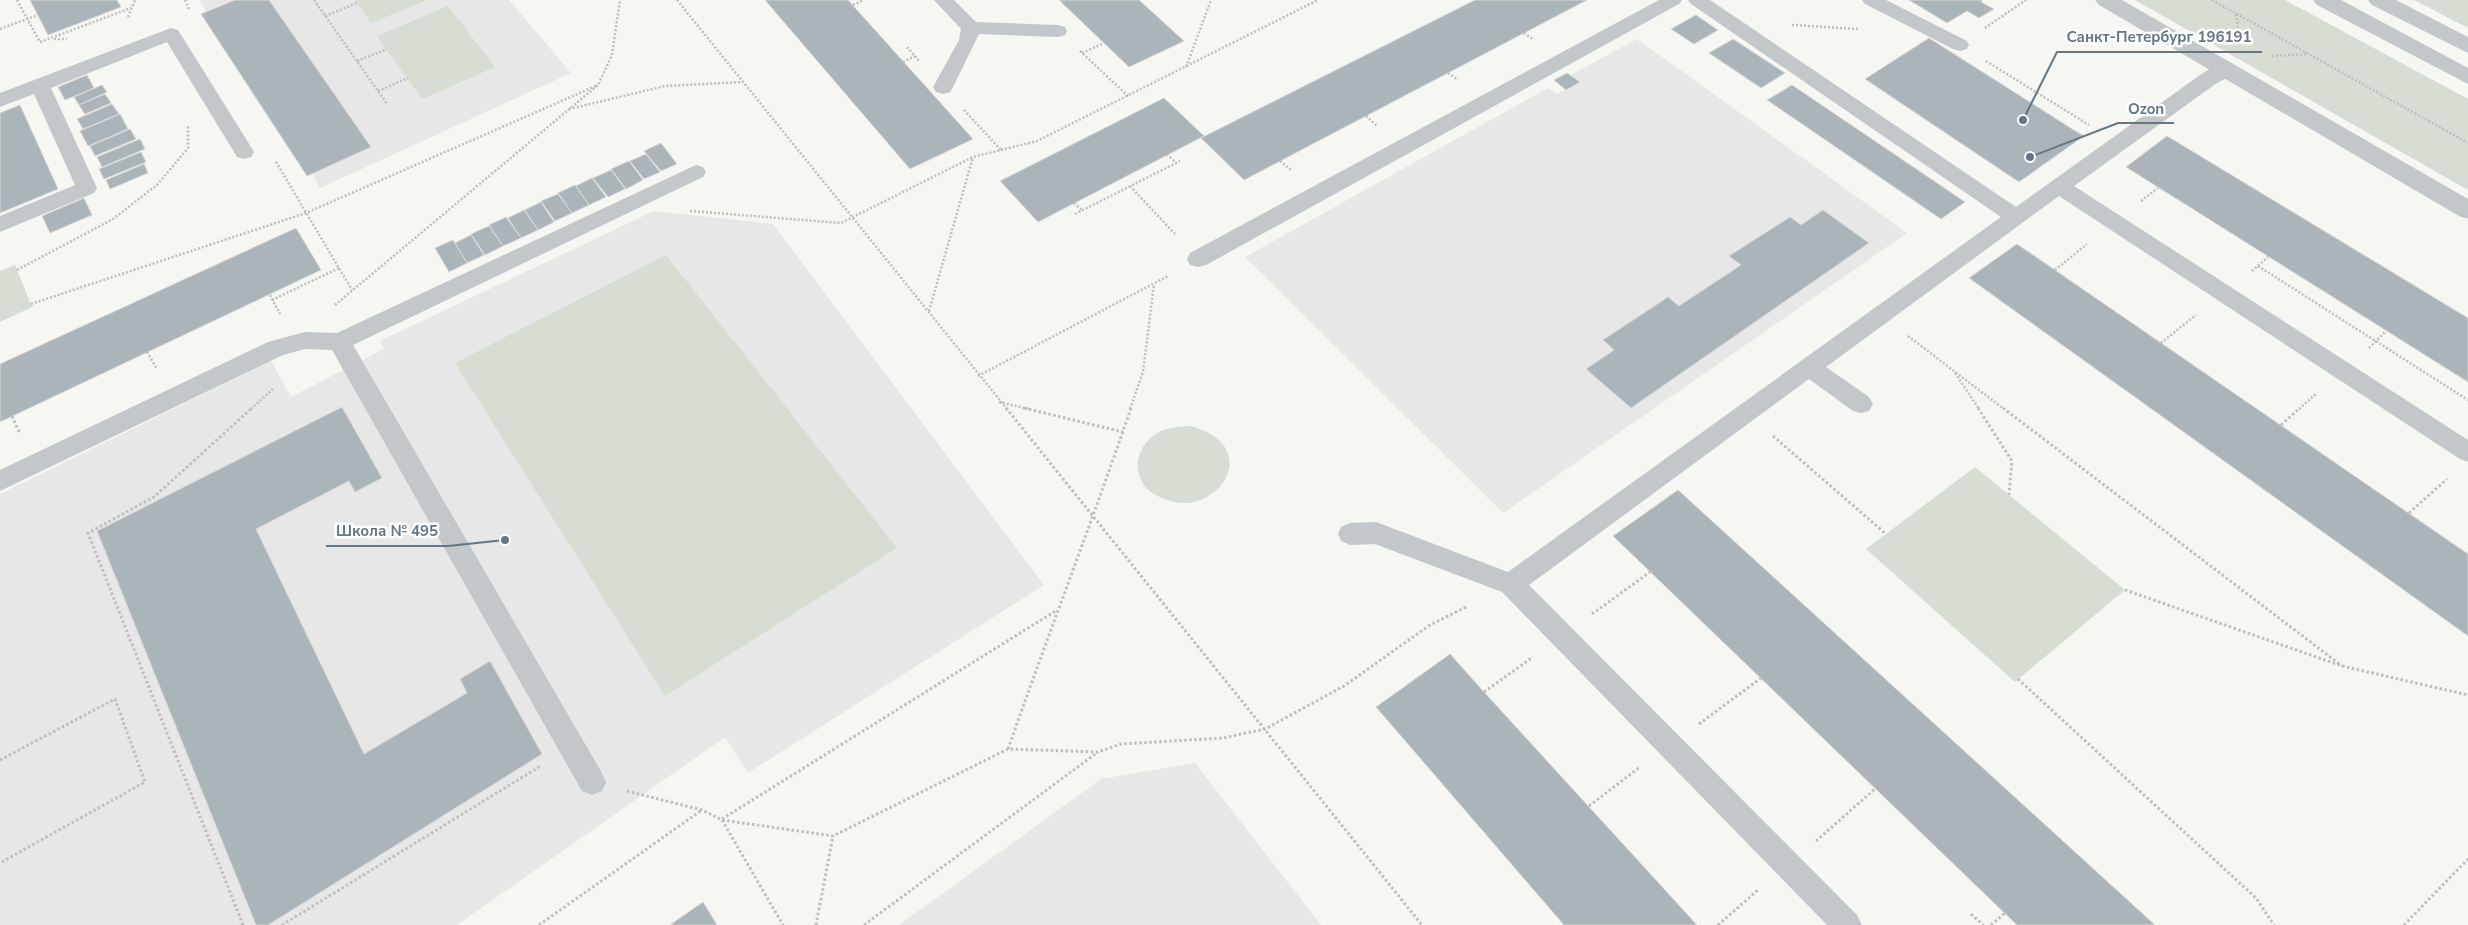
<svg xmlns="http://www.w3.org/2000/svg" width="2468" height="925" font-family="'Nunito Sans',sans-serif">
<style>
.built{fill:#e6e7e6}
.green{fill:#d7ddd3}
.building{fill:#abb4b8;stroke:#d7d7d5}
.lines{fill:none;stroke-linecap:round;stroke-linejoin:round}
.path-far1{stroke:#bdbfc1;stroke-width:2.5;stroke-dasharray:2 2;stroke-linecap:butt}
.path{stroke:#bdbfc1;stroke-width:3;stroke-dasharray:2.5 2.5;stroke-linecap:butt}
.service{fill:#c3c7ca;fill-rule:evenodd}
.minor{fill:#c3c7ca;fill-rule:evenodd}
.tertiary{fill:#c3c7ca;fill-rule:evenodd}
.leader{fill:none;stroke:#647683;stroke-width:2}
.callout-dot{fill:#647683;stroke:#fff;stroke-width:2}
.callout-label{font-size:15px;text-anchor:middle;font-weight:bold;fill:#647683;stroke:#fff;stroke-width:5;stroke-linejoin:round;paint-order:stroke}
</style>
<rect width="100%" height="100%" fill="#f6f6f2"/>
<g class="built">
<polygon points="199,0 509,0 571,73 320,188 313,174 307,176 224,49 201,14 206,11"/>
<polygon points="1637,39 1907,233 1503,513 1245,257 1548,88 1557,94 1579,82 1571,75"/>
<polygon points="654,211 773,224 1044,585 748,773 725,737 457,925 0,925 0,494 271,361 291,397 384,349 380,341"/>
<polygon points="1195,763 1321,925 899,925 1101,779"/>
</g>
<g class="green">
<polygon points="355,0 427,0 371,23"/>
<polygon points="2135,0 2285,0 2468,99 2468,190"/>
<polygon points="2414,0 2468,0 2468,28"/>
<polygon points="448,6 495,67 422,99 377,36"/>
<polygon points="666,255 897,548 665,696 455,363"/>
<polygon points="15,265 32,307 0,322 0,271"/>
<path d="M 1191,426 C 1269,448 1213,523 1162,498 C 1155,495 1148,491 1144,485 C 1130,465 1141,441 1161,431 C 1171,427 1181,426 1191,426 Z"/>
<polygon points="1975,467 2125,590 2015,682 1866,549"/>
</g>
<g class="building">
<polygon points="30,0 117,0 121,7 48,35"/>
<polygon points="235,0 269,0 371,147 307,176 201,14"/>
<polygon points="765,0 848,0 973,139 910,169"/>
<polygon points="1059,0 1139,0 1184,41 1129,67"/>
<polygon points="1475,0 1587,0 1244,180 1201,138"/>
<polygon points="1909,0 1983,0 1981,2 1994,9 1979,18 1967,11 1947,23"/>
<polygon points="1696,15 1718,30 1694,44 1671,29"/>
<polygon points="1929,38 2077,132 2084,136 2019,182 1865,79"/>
<polygon points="1733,39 1785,73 1761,88 1709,53"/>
<polygon points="1567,73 1580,82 1566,90 1554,80"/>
<polygon points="87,75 94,88 65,100 58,87"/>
<polygon points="102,85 107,92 79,105 74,97"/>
<polygon points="1792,85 1965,202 1941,219 1767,100"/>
<polygon points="105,94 111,103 85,114 79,105"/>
<polygon points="1164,98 1204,136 1038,222 1000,181"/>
<polygon points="112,104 119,114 83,129 77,119"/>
<polygon points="20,105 58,189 0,213 0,113"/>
<polygon points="120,114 128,129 88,146 80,131"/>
<polygon points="130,129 136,139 95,156 90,146"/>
<polygon points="2167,136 2468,318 2468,382 2126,167"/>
<polygon points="140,139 145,149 102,167 97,157"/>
<polygon points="661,143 677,164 661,171 644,151"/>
<polygon points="141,152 146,162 104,179 99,169"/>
<polygon points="646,154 660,172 644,179 630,161"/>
<polygon points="629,161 643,180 626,189 611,169"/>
<polygon points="144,164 148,173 110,189 106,180"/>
<polygon points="611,170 625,189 608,197 593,178"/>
<polygon points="592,178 606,197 589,205 576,186"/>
<polygon points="575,185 589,205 572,213 558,193"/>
<polygon points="558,194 572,213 555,221 541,201"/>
<polygon points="84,198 92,215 50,233 42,216"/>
<polygon points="541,202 554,222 538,230 525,210"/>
<polygon points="524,210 538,230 521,238 508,218"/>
<polygon points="1823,210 1869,243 1631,408 1586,369 1614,350 1603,340 1668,297 1679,306 1741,265 1729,256 1790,217 1801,225"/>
<polygon points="506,217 521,238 503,246 489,225"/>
<polygon points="489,226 503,246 485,255 471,234"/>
<polygon points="296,228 321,270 0,422 0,364"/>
<polygon points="471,235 484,255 467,263 455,243"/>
<polygon points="453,240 467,263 449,272 435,248"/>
<polygon points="2017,244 2468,554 2468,636 1969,278"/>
<polygon points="342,407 382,478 355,492 349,481 256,529 364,754 467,693 460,679 490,661 542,754 268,925 256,925 97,531"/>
<polygon points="1678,490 2155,925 2017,925 1613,536"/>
<polygon points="1450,654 1484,692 1697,925 1564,925 1376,707"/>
<polygon points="703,902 717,925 670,925"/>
</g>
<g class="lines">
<g class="path-far1">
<polyline points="17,0 40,42 131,8"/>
<polyline points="185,0 189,9"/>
<polyline points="314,0 387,104"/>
<polyline points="677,0 1007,409"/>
<polyline points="2212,0 2468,143"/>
<polyline points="853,5 864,0"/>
<polyline points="2236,14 2240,40"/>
<polyline points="325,16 357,3"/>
<polyline points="128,17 135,0"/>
<polyline points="1792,25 1858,29"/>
<polyline points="1985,28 2026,0"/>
<polyline points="0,29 38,15"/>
<polyline points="1524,33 1534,40"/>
<polyline points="54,39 67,39"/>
<polyline points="907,47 919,61"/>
<polyline points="1080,51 1128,96"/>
<polyline points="1082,53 1104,43"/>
<polyline points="2272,56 2308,54"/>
<polyline points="357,61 387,49"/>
<polyline points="1986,61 2089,125"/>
<polyline points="903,62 915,56"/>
<polyline points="1186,67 1211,0"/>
<polyline points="1448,73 1458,80"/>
<polyline points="378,91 408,78"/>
<polyline points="569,109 665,86 743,82"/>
<polyline points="964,110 1001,150"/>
<polyline points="1366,116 1377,126"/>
<polyline points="1167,154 1176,163"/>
<polyline points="1280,161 1291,170"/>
<polyline points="276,162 352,290"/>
<polyline points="1130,186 1175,234"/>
<polyline points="2141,201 2158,188"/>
<polyline points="1074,203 1082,210"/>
<polyline points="690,211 841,223 973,157 1037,141 1318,0"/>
<polyline points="1075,214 1180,161"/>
<polyline points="2258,266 2468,400"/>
<polyline points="17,270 113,219 157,185 188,148 188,126"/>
<polyline points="2055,270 2087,244"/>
<polyline points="2252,271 2268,257"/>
<polyline points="270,295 280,314"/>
<polyline points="272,300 339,268"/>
<polyline points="31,304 306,213 598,85"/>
<polyline points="335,305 598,85 612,55 620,0"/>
<polyline points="929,311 973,157"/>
<polyline points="1908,336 2004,409"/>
<polyline points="2161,343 2196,315"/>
<polyline points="2369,348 2386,331"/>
<polyline points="147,352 157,369"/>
<polyline points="1955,373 1979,409"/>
<polyline points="978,376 1168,276"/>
<polyline points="999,402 1029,409"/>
<polyline points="251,409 273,389"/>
<polyline points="1130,409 1143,372 1154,284"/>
<polyline points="2299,409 2317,393"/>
</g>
<g class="path">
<polyline points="1006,408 1422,925"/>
<polyline points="1024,408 1123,432"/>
<polyline points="1978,408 2012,461 2009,495"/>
<polyline points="2003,408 2342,666"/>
<polyline points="12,416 20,434"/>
<polyline points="2281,425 2300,408"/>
<polyline points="1773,436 1886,534"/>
<polyline points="2409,513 2447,479"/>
<polyline points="2125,590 2342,666 2468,695"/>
<polyline points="1592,614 1650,572"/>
<polyline points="2018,679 2256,898 2274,925"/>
<polyline points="1484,692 1533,657"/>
<polyline points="1699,724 1761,678"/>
<path d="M 1008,749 C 1048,635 1092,522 1131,408"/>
<polyline points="0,760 115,699 145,782 0,863"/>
<polyline points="627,791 702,810 722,820 833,836 1008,749 1098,752 1121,744 1223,738 1265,729 1344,686 1430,625 1468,606"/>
<polyline points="1589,806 1640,767"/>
<polyline points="722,819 1057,610"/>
<polyline points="722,820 783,925"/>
<polyline points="1816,841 1876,788"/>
<polyline points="1971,914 1983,925"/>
<polyline points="243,925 88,533 154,497 252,408"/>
<polyline points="282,925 539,767 542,768"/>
<polyline points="539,925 702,810"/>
<polyline points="816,925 833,836"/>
<polyline points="864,925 1098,752"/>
<polyline points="1718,925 1758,890"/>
<polyline points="1991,925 2005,913"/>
<polyline points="2404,925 2468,859"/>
</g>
<g class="service">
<polygon points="934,0 954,0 976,22 1058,25 1065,27 1067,31 1065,35 1058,37 979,34 953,87 950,92 943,94 936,92 933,87 959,40 961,29"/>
<polygon points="1659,0 1682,0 1679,4 1206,265 1198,267 1190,265 1187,259 1190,253"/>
<path d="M 1688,0 L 1710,0 L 2016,207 L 2200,75 C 2211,69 2220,61 2233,64 L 2236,69 L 2233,74 L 2214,85 L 2074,186 L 2468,440 L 2468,462 L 2460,459 L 2059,196 L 1826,367 L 1869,397 L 1873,404 L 1869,411 L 1861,413 L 1853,411 L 1809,379 L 1529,585 L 1857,915 L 1862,925 L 1827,925 L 1502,592 L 1375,544 L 1350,545 L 1341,541 L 1338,534 L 1341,527 L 1350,523 L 1376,522 L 1508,572 L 2001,217 L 1691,4 Z"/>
<polygon points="1862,0 1886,0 1967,41 1969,45 1967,49 1960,51 1953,49 1865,4"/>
<polygon points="171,28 178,30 251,147 254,152 251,157 244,159 237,157 167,42 51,88 97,188 94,193 0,232 0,216 75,185 34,94 0,107 0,93"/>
<polygon points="696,165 703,167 706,172 703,177 353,345 602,773 606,782 602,791 592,795 582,791 332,350 305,349 283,355 0,491 0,470 268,342 305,332 337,333"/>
</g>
<polygon class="minor" points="2095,0 2122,0 2468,199 2468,219 2459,216 2099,5"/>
<g class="tertiary">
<polygon points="2313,0 2341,0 2468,68 2468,84 2317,5"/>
<polygon points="2368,0 2396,0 2468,37 2468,53 2372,5"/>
</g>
</g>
<path class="leader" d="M2023 120L2057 52H2262M2030 157L2118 123H2174M505 540L448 546H326"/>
<g class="callout-dot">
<circle cx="2023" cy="120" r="5"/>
<circle cx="2030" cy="157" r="5"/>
<circle cx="505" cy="540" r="5"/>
</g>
<g class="callout-label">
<text x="2159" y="42">Санкт-Петербург 196191</text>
<text x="2146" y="114">Ozon</text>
<text x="387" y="536">Школа № 495</text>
</g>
</svg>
